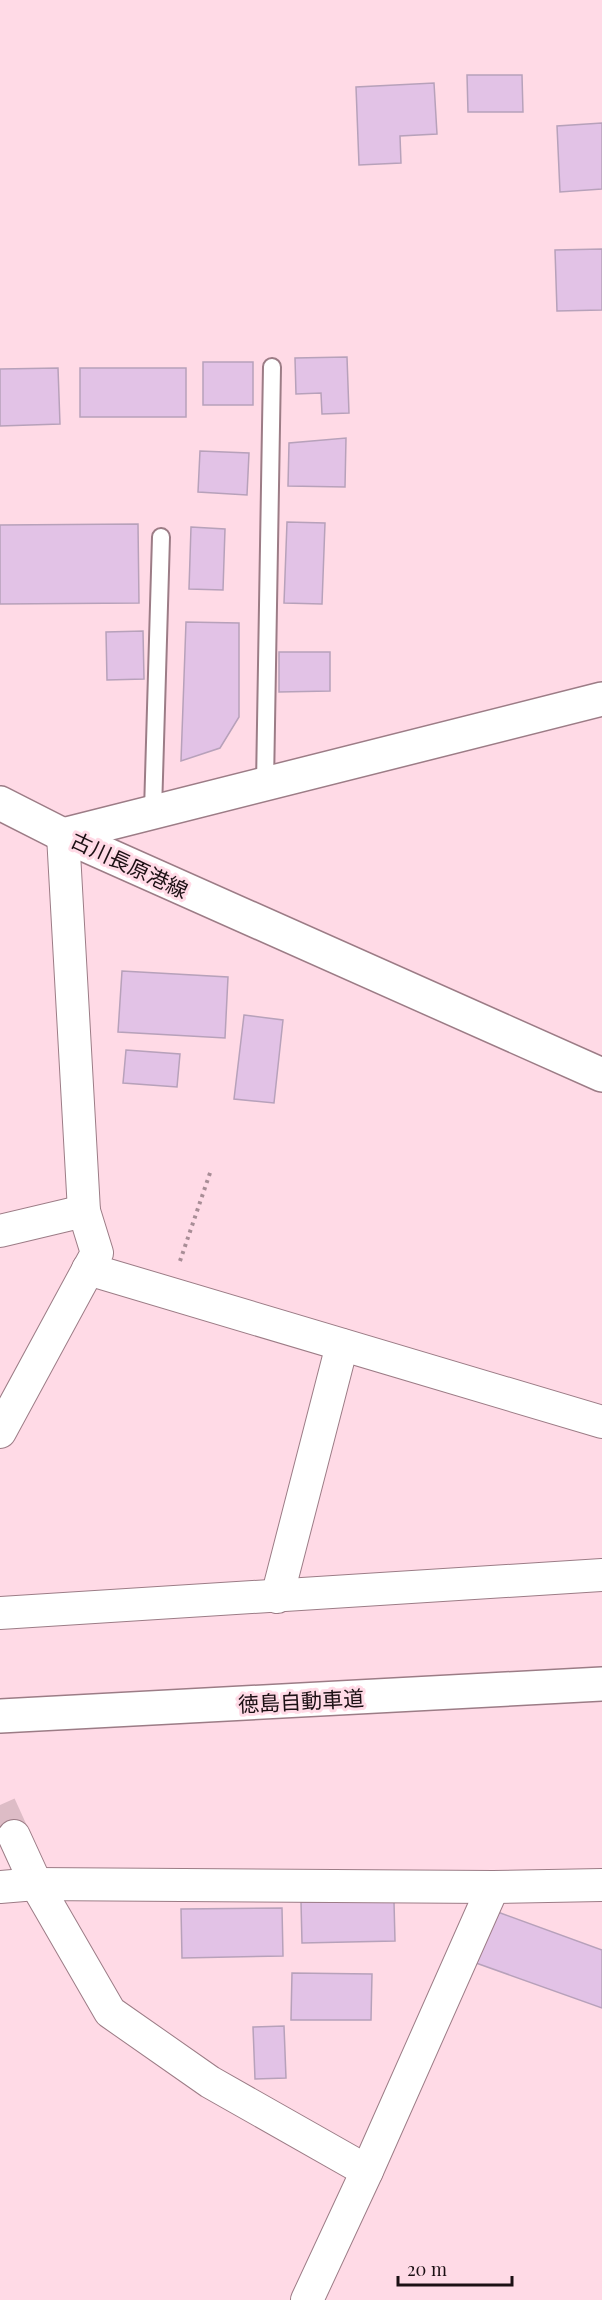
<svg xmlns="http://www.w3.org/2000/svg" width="602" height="2300" font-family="'Playfair Display','Noto Sans JP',serif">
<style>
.building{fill:#e2c2e6;stroke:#b7a1ba;stroke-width:1.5}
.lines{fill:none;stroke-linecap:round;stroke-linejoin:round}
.street-tunnel{stroke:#ddbcc6;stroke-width:32;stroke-dasharray:32 16;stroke-linecap:butt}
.lane-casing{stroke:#9c7c86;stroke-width:20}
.street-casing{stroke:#9c7c86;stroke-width:34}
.secondary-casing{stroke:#9c7c86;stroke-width:36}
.highway-casing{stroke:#9c7c86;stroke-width:36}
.path{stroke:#a88d96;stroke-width:4;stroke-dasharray:3 4.5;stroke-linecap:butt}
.lane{stroke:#fff;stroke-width:16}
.street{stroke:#fff;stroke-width:32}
.secondary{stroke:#fff;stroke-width:33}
.highway{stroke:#fff;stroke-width:33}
.labels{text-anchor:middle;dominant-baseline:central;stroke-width:6;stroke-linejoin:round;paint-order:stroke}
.street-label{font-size:21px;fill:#1c1014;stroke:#ffdae6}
</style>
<rect width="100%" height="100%" fill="#ffdae6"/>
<g class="building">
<polygon points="467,75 522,75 523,112 468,112"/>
<polygon points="434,83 437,134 400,136 401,163 359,165 356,87"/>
<polygon points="602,123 602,189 560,192 557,126"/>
<polygon points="602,249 602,310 557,311 555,250"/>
<polygon points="347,357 349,413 322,414 321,393 296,394 295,358"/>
<rect x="203" y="362" width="50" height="43"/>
<polygon points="58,368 60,424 0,426 0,369"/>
<rect x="80" y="368" width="106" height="49"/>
<polygon points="346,438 345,487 288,486 289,443"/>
<polygon points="200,451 249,453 247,495 198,492"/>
<polygon points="287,522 325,523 322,604 284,603"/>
<polygon points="138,524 139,603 0,604 0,525"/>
<polygon points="191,527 225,529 223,590 189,589"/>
<polygon points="186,622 239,623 239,717 220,748 181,761"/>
<polygon points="143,631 144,679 107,680 106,632"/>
<polygon points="279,652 330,652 330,691 279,692"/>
<polygon points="122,971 228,977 225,1038 118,1032"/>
<polygon points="244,1015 283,1020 274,1103 234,1099"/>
<polygon points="126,1050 180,1054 177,1087 123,1083"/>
<polygon points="301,1902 394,1902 395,1941 302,1943"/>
<polygon points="282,1908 283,1956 182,1958 181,1909"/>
<polygon points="495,1911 602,1950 602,2008 476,1963"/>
<polygon points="292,1973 372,1974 371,2020 291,2020"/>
<polygon points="284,2026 286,2078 255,2079 253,2027"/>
</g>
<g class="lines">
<polyline class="street-tunnel" points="0,1805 14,1836"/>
<defs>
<g id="lane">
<polyline points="265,784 272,367"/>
<polyline points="153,811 161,537"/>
</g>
<g id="street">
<polyline points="0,1231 84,1211"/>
<polyline points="88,1269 602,1422"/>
<polyline points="0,1432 97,1253 84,1211 63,835"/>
<polyline points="277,1597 342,1345"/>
<polyline points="0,1613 602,1575"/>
<polyline points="14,1836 36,1884 110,2012 210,2082 367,2171"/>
<polyline points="0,1887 36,1884 493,1887 602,1885"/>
<polyline points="307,2300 367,2171 493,1887"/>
</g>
<g id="secondary">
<polyline points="0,803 63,835 602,1075"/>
<polyline points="63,835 602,699"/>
</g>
<polyline id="highway" points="0,1716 602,1684"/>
</defs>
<use href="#lane" class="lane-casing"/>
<use href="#street" class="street-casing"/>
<use href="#secondary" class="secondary-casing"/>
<use href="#highway" class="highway-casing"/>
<polyline class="path" points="180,1261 211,1170"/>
<use href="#lane" class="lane"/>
<use href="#street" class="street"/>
<use href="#secondary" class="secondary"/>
<use href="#highway" class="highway"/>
</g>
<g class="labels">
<g class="street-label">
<text transform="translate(130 864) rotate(25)">古川長原港線</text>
<text transform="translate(301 1700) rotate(-3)">徳島自動車道</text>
</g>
</g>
<path d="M398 2276v9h114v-9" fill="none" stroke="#1c1014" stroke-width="3"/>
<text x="407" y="2276" font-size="18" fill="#1c1014" stroke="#ffdae6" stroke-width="4.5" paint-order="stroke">20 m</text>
</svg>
